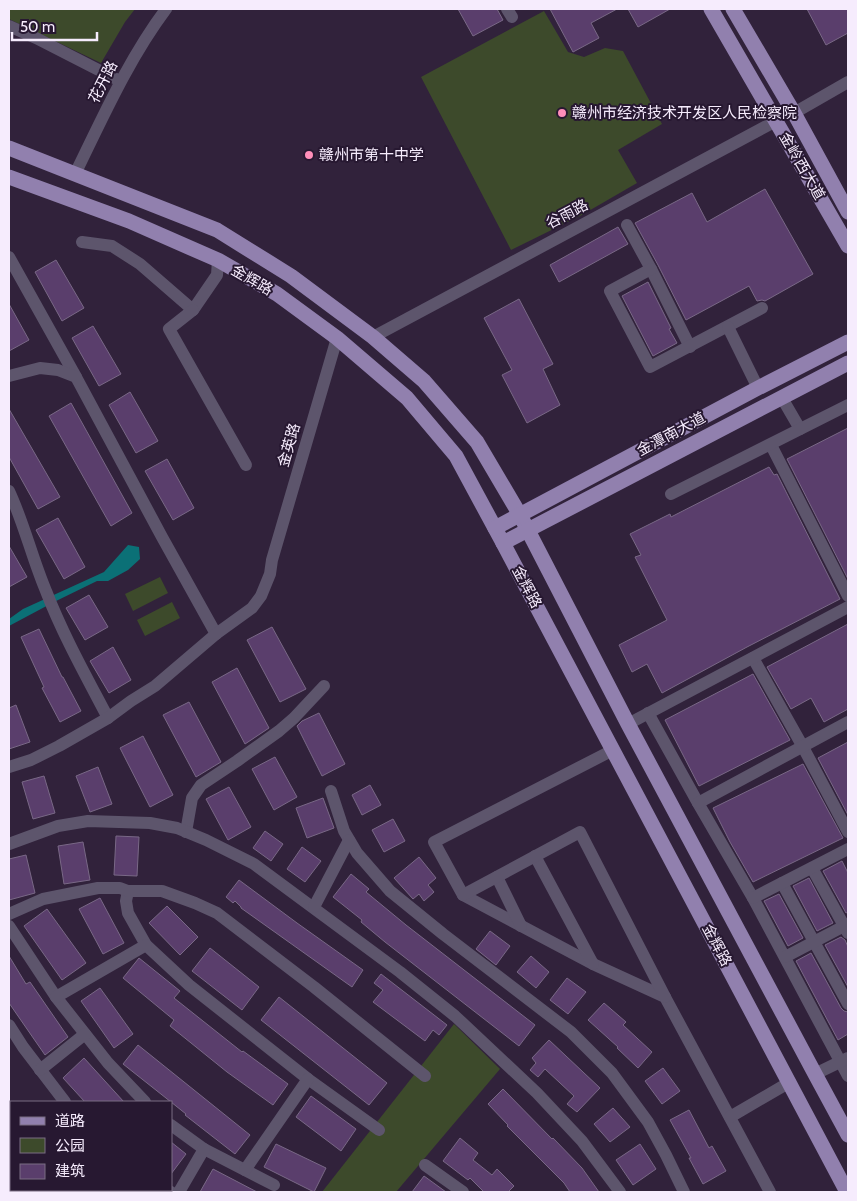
<svg xmlns="http://www.w3.org/2000/svg" width="857" height="1201" font-family="Cabin,'Noto Sans SC',sans-serif">
<style>
.green{fill:#3d4a2b}
.water{fill:#0b7076}
.building{fill:#5a3e6c;stroke:#796886}
.lines{fill:none;stroke-linecap:round;stroke-linejoin:round}
.minor{stroke:#5d556c;stroke-width:12}
.major{stroke:#9180ae;stroke-width:15}
.poi-dot{fill:#ff8eb9;stroke:#271831;stroke-width:2}
.labels{text-anchor:middle;dominant-baseline:central;stroke-width:4;stroke-linejoin:round;paint-order:stroke}
.street-label{font-size:15px;fill:#f6ecfd;stroke:#271831}
.poi-label{font-size:15px;fill:#f6ecfd;stroke:#271831;text-anchor:start}
</style>
<rect width="100%" height="100%" fill="#31223b"/>
<g class="green">
<polygon points="9,9 135,9 125,22 101,63 9,19"/>
<polygon points="544,11 568,52 584,57 605,48 623,51 662,124 618,150 637,183 580,216 511,250 421,77"/>
<polygon points="160,577 168,593 133,611 125,594"/>
<polygon points="172,602 180,618 145,636 137,620"/>
<polygon points="454,1024 500,1069 396,1192 322,1192"/>
</g>
<polygon class="water" points="128,545 139,547 140,559 128,570 108,581 97,581 54,602 9,626 9,619 23,609 104,572"/>
<g class="building">
<polygon points="458,9 497,9 503,20 473,36"/>
<polygon points="550,9 617,9 591,23 599,38 573,52"/>
<polygon points="628,9 670,9 638,27"/>
<polygon points="807,9 848,9 848,33 826,45"/>
<polygon points="765,189 813,274 765,301 762,300 757,301 749,286 686,320 658,265 635,223 692,193 707,222"/>
<polygon points="618,227 628,244 559,282 550,265"/>
<polygon points="56,260 84,308 62,321 35,272"/>
<polygon points="648,282 671,328 669,329 677,343 653,356 622,296"/>
<polygon points="519,299 553,364 543,369 560,405 527,423 502,375 512,370 484,318"/>
<polygon points="9,304 29,340 9,351"/>
<polygon points="93,326 121,374 99,386 72,338"/>
<polygon points="130,392 158,441 136,453 109,405"/>
<polygon points="71,403 132,513 111,526 49,416"/>
<polygon points="9,409 60,497 38,509 9,457"/>
<polygon points="848,428 848,579 787,459"/>
<polygon points="167,459 194,508 173,520 145,471"/>
<polygon points="769,467 774,475 777,474 840,599 747,647 662,693 647,664 632,672 619,645 667,620 635,557 641,555 630,534 670,514 671,517"/>
<polygon points="58,518 85,567 64,579 36,530"/>
<polygon points="9,546 27,577 9,587"/>
<polygon points="89,595 108,627 85,640 66,608"/>
<polygon points="848,624 848,709 824,722 811,698 791,709 767,667"/>
<polygon points="272,627 306,689 280,702 247,640"/>
<polygon points="39,629 62,677 63,677 81,711 60,722 42,688 44,687 21,637"/>
<polygon points="113,647 131,680 109,693 90,661"/>
<polygon points="237,668 269,728 245,744 212,682"/>
<polygon points="753,674 790,740 699,786 665,720"/>
<polygon points="189,702 221,762 196,777 163,715"/>
<polygon points="16,705 30,742 9,749 9,708"/>
<polygon points="319,713 345,764 322,776 297,726 302,721"/>
<polygon points="143,736 173,795 150,807 120,748"/>
<polygon points="848,742 848,815 818,758"/>
<polygon points="275,757 297,797 274,810 252,769"/>
<polygon points="803,764 843,838 753,882 730,842 713,808"/>
<polygon points="98,767 112,804 90,812 76,776"/>
<polygon points="44,776 55,813 33,819 22,782"/>
<polygon points="370,785 381,805 362,815 352,795"/>
<polygon points="229,787 251,827 228,840 206,799"/>
<polygon points="323,798 334,828 307,838 296,808"/>
<polygon points="393,819 405,841 384,852 372,830"/>
<polygon points="265,831 283,844 271,861 253,848"/>
<polygon points="116,836 139,837 137,876 114,875"/>
<polygon points="83,842 90,880 64,884 58,846"/>
<polygon points="302,847 321,861 305,882 287,869"/>
<polygon points="26,855 35,893 9,900 9,859"/>
<polygon points="419,857 436,878 428,885 434,892 424,901 419,894 413,899 394,878"/>
<polygon points="842,861 848,873 848,912 846,913 823,871"/>
<polygon points="351,874 369,889 366,892 406,925 535,1025 519,1046 385,942 361,922 362,920 333,897"/>
<polygon points="809,878 833,923 817,931 793,886"/>
<polygon points="239,880 297,923 363,970 352,987 241,908 241,907 235,901 233,903 226,897"/>
<polygon points="779,894 803,938 788,946 764,901"/>
<polygon points="100,898 124,943 103,954 79,909"/>
<polygon points="167,906 198,937 180,955 149,923"/>
<polygon points="47,909 86,963 62,980 24,926"/>
<polygon points="490,931 510,946 496,965 476,949"/>
<polygon points="841,937 845,940 848,947 848,987 825,945"/>
<polygon points="210,948 259,987 242,1010 192,971"/>
<polygon points="811,953 841,1008 844,1011 848,1012 848,1034 838,1040 796,961"/>
<polygon points="9,956 26,984 30,982 68,1037 45,1055 9,1003"/>
<polygon points="531,956 549,972 536,988 517,972"/>
<polygon points="139,958 180,991 174,998 242,1052 243,1051 288,1084 273,1105 227,1072 170,1026 174,1020 123,978"/>
<polygon points="381,974 447,1025 439,1035 433,1030 425,1041 373,1002 383,990 374,983"/>
<polygon points="567,978 586,992 568,1014 550,1000"/>
<polygon points="100,988 133,1034 114,1048 81,1001"/>
<polygon points="279,997 387,1083 369,1105 261,1020"/>
<polygon points="604,1003 626,1022 623,1025 652,1052 638,1068 617,1048 618,1047 588,1020"/>
<polygon points="549,1040 600,1088 577,1112 567,1104 574,1096 545,1069 538,1077 530,1070 536,1063 532,1058"/>
<polygon points="138,1045 250,1135 235,1154 185,1115 186,1114 171,1102 123,1064"/>
<polygon points="84,1058 124,1102 85,1102 63,1078"/>
<polygon points="663,1068 680,1091 662,1104 645,1081"/>
<polygon points="503,1089 552,1139 553,1138 582,1168 599,1192 570,1192 564,1183 507,1126 508,1125 488,1104"/>
<polygon points="311,1096 356,1129 341,1151 296,1117"/>
<polygon points="613,1108 630,1127 610,1142 594,1124"/>
<polygon points="689,1110 709,1148 712,1146 726,1171 703,1184 689,1158 691,1158 670,1120"/>
<polygon points="460,1138 478,1153 473,1160 492,1175 497,1169 514,1186 508,1192 484,1192 470,1178 468,1180 443,1161"/>
<polygon points="171,1142 186,1154 171,1174"/>
<polygon points="276,1144 326,1168 314,1192 264,1167"/>
<polygon points="640,1144 656,1169 633,1185 616,1160"/>
<polygon points="213,1169 257,1192 200,1192"/>
<polygon points="424,1176 446,1192 412,1192"/>
</g>
<g class="lines">
<g class="minor">
<polyline points="507,9 512,17"/>
<polyline points="9,26 36,38 120,81"/>
<polyline points="794,113 848,82"/>
<path d="M 75,174 C 103,117 128,60 166,9"/>
<polyline points="627,225 651,269 690,347"/>
<polyline points="82,242 112,246 140,264 193,310 217,275 218,260"/>
<polyline points="9,257 76,377"/>
<polyline points="651,269 610,291 650,367 762,308"/>
<polyline points="193,310 169,329 246,465"/>
<polyline points="728,327 758,388"/>
<polyline points="373,337 776,121"/>
<polyline points="9,376 40,368 58,370 76,377 162,537 216,634"/>
<polyline points="782,398 800,429"/>
<polyline points="771,445 848,596"/>
<path d="M 9,491 C 24,523 32,558 46,591 C 63,635 86,676 108,718"/>
<polyline points="671,494 848,405"/>
<polyline points="753,658 803,747 848,832"/>
<polyline points="648,713 698,803 753,898 848,1076"/>
<polyline points="628,724 848,607"/>
<polyline points="613,750 434,842 463,895 593,964 665,997 770,1192"/>
<polyline points="9,767 31,760 59,746 108,718 131,701 155,686 216,634 252,608 261,596 270,574 272,560 337,338"/>
<polyline points="331,791 344,831 357,853 390,891 443,934 571,1032 612,1073 648,1122 666,1155 684,1192"/>
<polyline points="698,803 848,722"/>
<polyline points="186,832 192,798 201,785 237,761 279,731 294,718 324,686"/>
<polyline points="9,844 58,826 88,821 150,823 177,828 206,840 254,864 400,972 455,1016 537,1093 582,1141 620,1192"/>
<polyline points="535,856 593,964"/>
<polyline points="812,868 848,933"/>
<polyline points="497,877 521,926"/>
<polyline points="782,883 848,1004"/>
<polyline points="128,891 126,901 128,913 146,945 189,985 308,1079 379,1130"/>
<polyline points="463,895 580,832 665,997"/>
<polyline points="753,898 848,849"/>
<polyline points="314,907 349,840"/>
<polyline points="9,914 43,899 98,888 120,888 128,891 162,891 195,903 217,913 314,987 425,1076"/>
<polyline points="9,926 56,997 108,1063 145,1102"/>
<polyline points="785,957 848,924"/>
<polyline points="56,997 146,945"/>
<polyline points="9,1025 23,1047 65,1102"/>
<polyline points="40,1070 85,1034"/>
<polyline points="815,1074 848,1058"/>
<polyline points="730,1117 790,1082"/>
<polyline points="171,1125 204,1149 274,1185"/>
<polyline points="425,1165 463,1192"/>
<polyline points="245,1170 308,1079"/>
<polyline points="166,1190 171,1192"/>
<polyline points="179,1192 204,1149"/>
</g>
<g class="major">
<polyline points="711,9 848,246"/>
<polyline points="733,9 794,113 848,212"/>
<polyline points="9,148 217,230 291,276 373,337 424,381 477,442 520,515 628,724 815,1074 848,1135"/>
<polyline points="9,177 129,221 218,260 277,294 337,338 407,398 456,456 503,543 847,1192"/>
<polyline points="495,528 758,388 848,342"/>
<polyline points="503,543 848,363"/>
</g>
</g>
<g class="poi-dot">
<circle cx="562" cy="113" r="5"/>
<circle cx="309" cy="155" r="5"/>
</g>
<g class="labels">
<g class="street-label">
<text transform="translate(103 82) rotate(-63)">花开路</text>
<text transform="translate(802 166) rotate(60)">金岭西大道</text>
<text transform="translate(567 214) rotate(-28)">谷雨路</text>
<text transform="translate(252 280) rotate(30)">金辉路</text>
<text transform="translate(671 434) rotate(-28)">金潭南大道</text>
<text transform="translate(289 445) rotate(-74)">金英路</text>
<text transform="translate(527 587) rotate(62)">金辉路</text>
<text transform="translate(717 945) rotate(62)">金辉路</text>
</g>
<g class="poi-label">
<text x="572" y="113">赣州市经济技术开发区人民检察院</text>
<text x="319" y="155">赣州市第十中学</text>
</g>
</g>
<rect width="857" height="1201" fill="none" stroke="#f6ecfd" stroke-width="20"/>
<rect x="10" y="1101" width="162" height="90" fill="#271831" stroke="#7a6d83"/>
<rect x="20" y="1117" width="25" height="8" fill="#9180ae" stroke="#7a6d83"/>
<text x="55" y="1126" font-size="15" fill="#f6ecfd">道路</text>
<rect x="20" y="1138" width="25" height="15" fill="#3d4a2b" stroke="#7a6d83"/>
<text x="55" y="1151" font-size="15" fill="#f6ecfd">公园</text>
<rect x="20" y="1164" width="25" height="15" fill="#5a3e6c" stroke="#7a6d83"/>
<text x="55" y="1176" font-size="15" fill="#f6ecfd">建筑</text>
<path d="M12 32v8h85v-8" fill="none" stroke="#f6ecfd" stroke-width="2.5"/>
<text x="20" y="32" font-size="15" fill="#f6ecfd" stroke="#271831" stroke-width="4" paint-order="stroke">50 m</text>
</svg>
